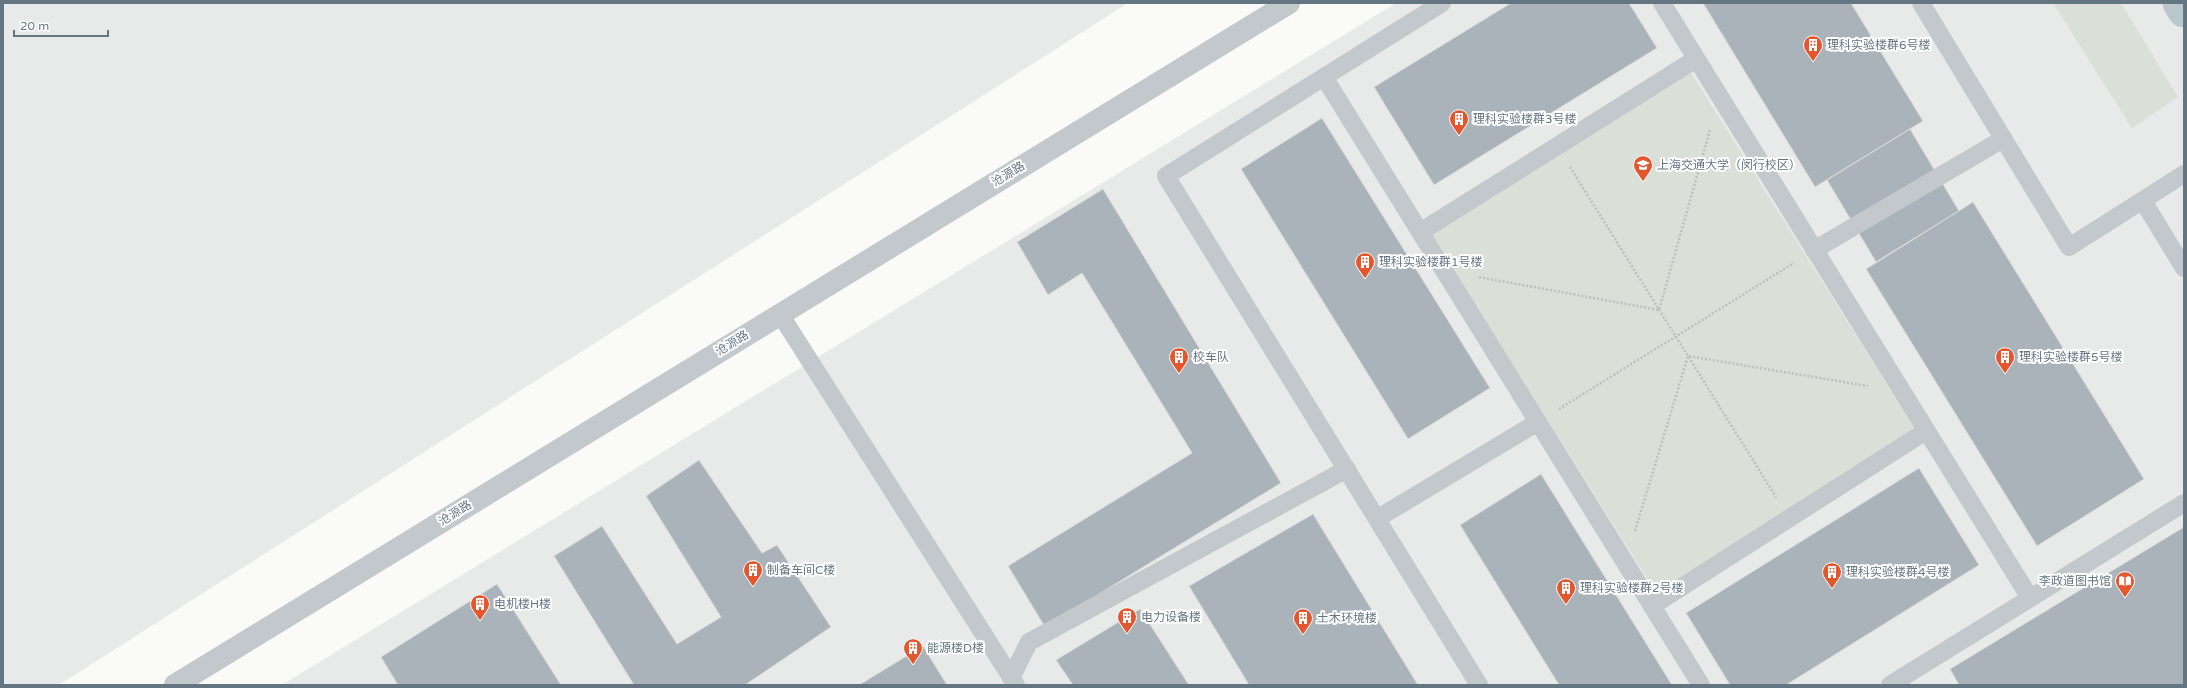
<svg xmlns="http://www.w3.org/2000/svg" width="2187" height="688" font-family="'Varela Round','Noto Sans SC',sans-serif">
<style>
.built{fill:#e8e9e9}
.green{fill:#dadfd7}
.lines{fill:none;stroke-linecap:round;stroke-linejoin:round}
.canal{stroke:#bbc7cb;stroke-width:33}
.building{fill:#aab3b9;stroke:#dcdcda}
.path{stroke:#bbbfc2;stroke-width:2.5;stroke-dasharray:2 2;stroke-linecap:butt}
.service{stroke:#c3c8cc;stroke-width:18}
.tertiary{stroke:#c3c8cc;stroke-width:22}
.labels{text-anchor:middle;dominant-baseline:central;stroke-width:4;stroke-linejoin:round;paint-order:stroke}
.poi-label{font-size:12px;fill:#657683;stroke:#fff;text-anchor:start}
.street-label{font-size:12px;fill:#657683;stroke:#fff}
</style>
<rect width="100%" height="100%" fill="#fafaf8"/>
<g class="built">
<polygon points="3,3 1128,3 59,685 3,685"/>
<polygon points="1396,3 2184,3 2184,685 282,685"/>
</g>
<g class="green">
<polygon points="2053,3 2121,3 2178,97 2132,128"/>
<polygon points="1690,71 1914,428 1657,594 1429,231"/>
</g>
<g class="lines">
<polyline class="canal" points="2179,3 2184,11"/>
</g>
<g class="building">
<polygon points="1511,3 1629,3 1657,48 1434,185 1374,87"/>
<polygon points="1703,3 1851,3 1923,121 1815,187"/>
<polygon points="1322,118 1490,388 1408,439 1241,169"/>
<polygon points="1910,129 1959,211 1876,262 1827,180"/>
<polygon points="1103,189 1281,483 1045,627 1008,566 1192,453 1082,273 1048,295 1017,242"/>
<polygon points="1973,202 2144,479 2037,546 1866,269"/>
<polygon points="699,460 762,553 777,545 831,627 745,685 634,685 554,556 602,526 677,644 721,617 646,496"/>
<polygon points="1919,468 1979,565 1786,685 1730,685 1686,613"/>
<polygon points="1541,474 1672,685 1559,685 1460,525"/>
<polygon points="1313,514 1418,685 1249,685 1189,586"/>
<polygon points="2184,527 2184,685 1959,685 1950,669"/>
<polygon points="497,584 561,685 398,685 381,657"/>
<polygon points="1140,609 1189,685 1073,685 1056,660"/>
<polygon points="923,646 947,685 859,685"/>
</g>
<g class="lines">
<g class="path">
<polyline points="1570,167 1776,497"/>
<polyline points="1479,277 1659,310 1710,130"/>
<polyline points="1559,409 1794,263"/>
<polyline points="1635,531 1688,356 1868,386"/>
</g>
<g class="service">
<polyline points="1442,3 1166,176 1479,685"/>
<polyline points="1662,3 2030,598"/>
<polyline points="1921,3 2069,247 2184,174"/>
<polyline points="1324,77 1701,685"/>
<polyline points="2143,201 2184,268"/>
<polyline points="1420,232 1696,59"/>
<polyline points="1814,250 2003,139"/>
<polyline points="780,314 1016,685"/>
<polyline points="1378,518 1538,422"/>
<polyline points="1652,606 1926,431"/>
<polyline points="1011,678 1029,642 1347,469"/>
<polyline points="1890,685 2184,503"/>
</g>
<polyline class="tertiary" points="175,685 1289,3"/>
</g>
<defs>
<symbol id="building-pin" viewBox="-11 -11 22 30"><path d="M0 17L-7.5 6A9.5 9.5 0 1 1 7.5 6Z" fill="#e4572e" stroke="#fff"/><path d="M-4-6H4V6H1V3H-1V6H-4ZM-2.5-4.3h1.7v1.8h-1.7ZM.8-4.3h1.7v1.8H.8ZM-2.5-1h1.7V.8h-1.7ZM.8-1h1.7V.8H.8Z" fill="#fff"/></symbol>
<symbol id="university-pin" viewBox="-11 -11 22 30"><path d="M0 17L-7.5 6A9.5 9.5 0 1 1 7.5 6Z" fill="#e4572e" stroke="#fff"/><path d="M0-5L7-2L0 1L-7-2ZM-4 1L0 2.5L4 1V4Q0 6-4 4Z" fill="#fff"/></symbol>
<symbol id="library-pin" viewBox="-11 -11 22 30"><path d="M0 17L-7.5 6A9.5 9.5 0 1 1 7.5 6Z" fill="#e4572e" stroke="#fff"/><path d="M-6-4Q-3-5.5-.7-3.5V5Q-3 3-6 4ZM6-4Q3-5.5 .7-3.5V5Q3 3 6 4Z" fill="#fff"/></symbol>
</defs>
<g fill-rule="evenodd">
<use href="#building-pin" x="1802" y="34" width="22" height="30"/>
<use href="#building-pin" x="1448" y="108" width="22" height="30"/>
<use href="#university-pin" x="1632" y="154" width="22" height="30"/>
<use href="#building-pin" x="1354" y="251" width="22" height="30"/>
<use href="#building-pin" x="1168" y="346" width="22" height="30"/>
<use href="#building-pin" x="1994" y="346" width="22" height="30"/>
<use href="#building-pin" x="742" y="559" width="22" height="30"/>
<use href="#building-pin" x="1821" y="561" width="22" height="30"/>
<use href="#library-pin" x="2114" y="570" width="22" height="30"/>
<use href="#building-pin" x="1555" y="577" width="22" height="30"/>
<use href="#building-pin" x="469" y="593" width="22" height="30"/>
<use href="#building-pin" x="1116" y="606" width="22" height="30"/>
<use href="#building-pin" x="1292" y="607" width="22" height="30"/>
<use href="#building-pin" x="902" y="637" width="22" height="30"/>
</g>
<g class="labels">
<g class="poi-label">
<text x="1827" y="45">理科实验楼群6号楼</text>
<text x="1473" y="119">理科实验楼群3号楼</text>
<text x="1657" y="165">上海交通大学（闵行校区）</text>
<text x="1379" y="262">理科实验楼群1号楼</text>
<text x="1193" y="357">校车队</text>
<text x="2019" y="357">理科实验楼群5号楼</text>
<text x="767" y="570">制备车间C楼</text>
<text x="1846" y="572">理科实验楼群4号楼</text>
<text x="2111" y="581" text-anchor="end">李政道图书馆</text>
<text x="1580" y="588">理科实验楼群2号楼</text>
<text x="494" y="604">电机楼H楼</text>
<text x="1141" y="617">电力设备楼</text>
<text x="1317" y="618">土木环境楼</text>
<text x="927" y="648">能源楼D楼</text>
</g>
<g class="street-label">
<text transform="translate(1008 174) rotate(-31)">沧源路</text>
<text transform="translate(732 343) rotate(-32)">沧源路</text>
<text transform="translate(455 513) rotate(-32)">沧源路</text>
</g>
</g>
<rect width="2187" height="688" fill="none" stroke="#657683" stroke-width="8"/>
<path d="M14 30v6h94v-6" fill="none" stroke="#657683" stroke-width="2"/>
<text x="20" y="30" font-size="12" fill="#657683" stroke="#ffffff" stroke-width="3" paint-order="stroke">20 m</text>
</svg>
